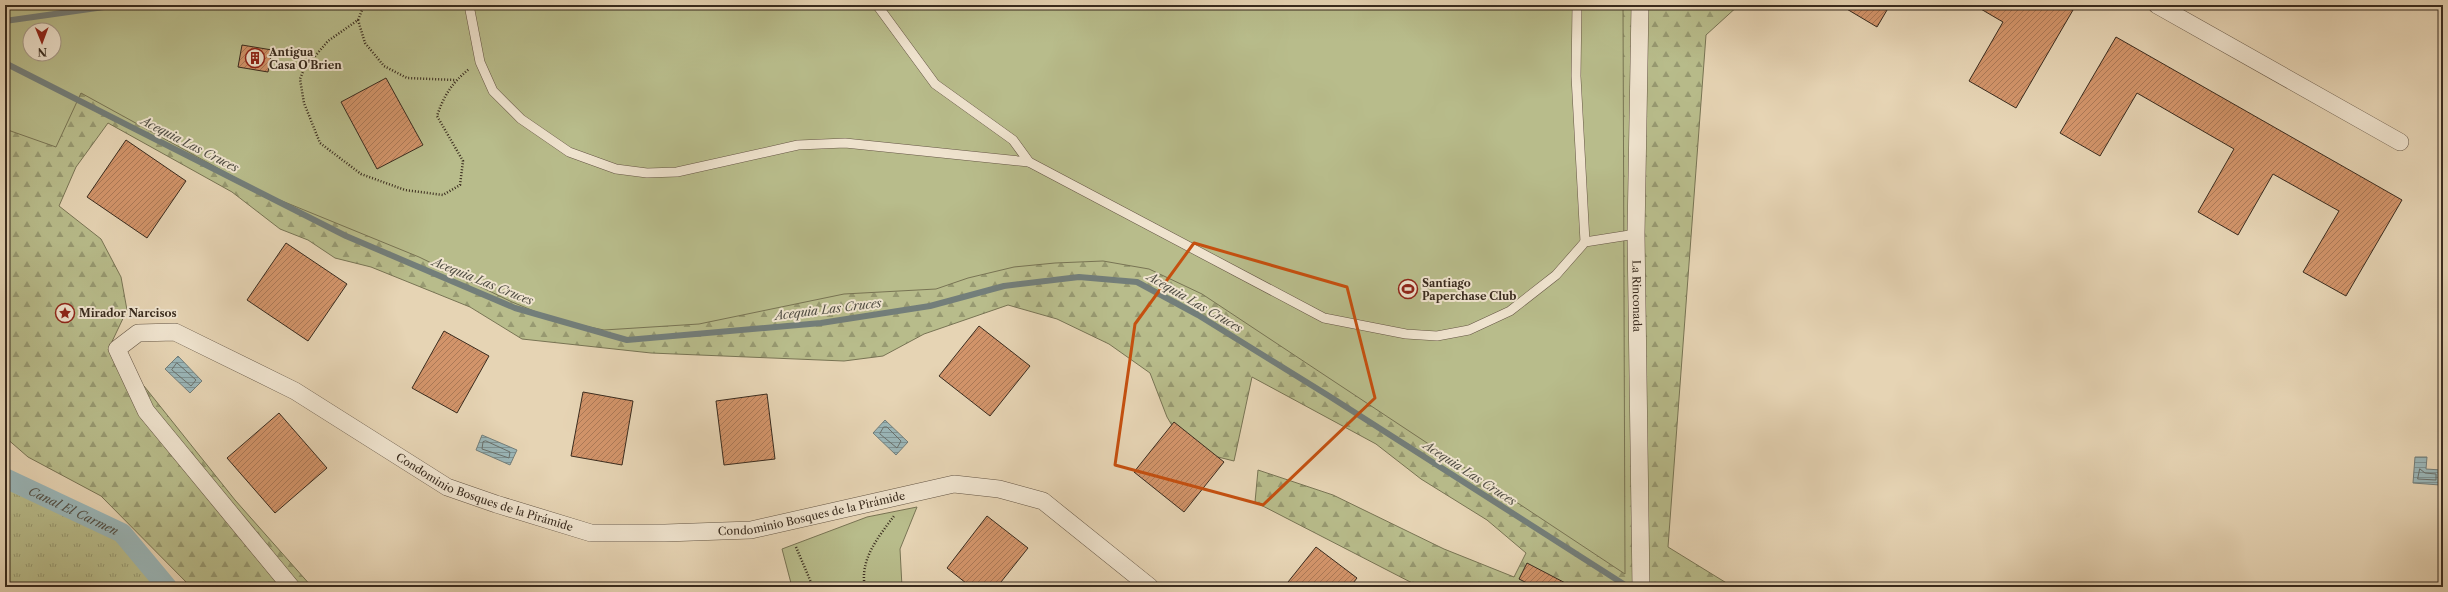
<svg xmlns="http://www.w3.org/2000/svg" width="2448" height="592" font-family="'Libre Caslon Text',serif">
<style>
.grass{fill:url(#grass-tufts);stroke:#787454}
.forest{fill:url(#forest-firs);stroke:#787454;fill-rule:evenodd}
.park{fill:#b8bc8b;stroke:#787454;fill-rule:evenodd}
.water{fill:url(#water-rules);stroke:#737e7a}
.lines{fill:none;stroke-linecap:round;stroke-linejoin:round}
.shore{stroke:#6a706b;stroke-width:1}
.stream{stroke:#737e7a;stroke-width:6}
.canal{stroke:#9ab6b8;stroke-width:20}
.building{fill:url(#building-hatch);stroke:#392b1e}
.lane-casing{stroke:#645544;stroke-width:10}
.street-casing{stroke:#645544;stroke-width:18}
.path{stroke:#392b1e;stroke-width:2.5;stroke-dasharray:1 2;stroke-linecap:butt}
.lane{stroke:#efe3ce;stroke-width:9}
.street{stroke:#efe3ce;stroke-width:17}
.marked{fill:none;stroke:#c55010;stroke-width:3;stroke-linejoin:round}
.labels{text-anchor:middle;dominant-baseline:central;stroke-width:4;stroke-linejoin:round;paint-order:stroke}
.poi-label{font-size:11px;font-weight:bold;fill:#392b1e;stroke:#efe3ce;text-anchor:start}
.street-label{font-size:11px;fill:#392b1e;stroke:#efe3ce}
.water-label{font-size:12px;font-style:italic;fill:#514e44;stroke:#efe3ce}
</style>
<defs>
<pattern id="grass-tufts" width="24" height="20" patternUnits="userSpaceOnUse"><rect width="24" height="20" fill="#b8bc8b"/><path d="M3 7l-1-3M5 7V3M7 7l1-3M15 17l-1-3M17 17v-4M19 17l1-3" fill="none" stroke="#979971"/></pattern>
<pattern id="forest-firs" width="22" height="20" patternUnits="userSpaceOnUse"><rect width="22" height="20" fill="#b8bc8b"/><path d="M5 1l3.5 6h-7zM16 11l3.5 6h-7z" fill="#979971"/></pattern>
<pattern id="water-rules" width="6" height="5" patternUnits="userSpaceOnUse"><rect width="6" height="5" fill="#9ab6b8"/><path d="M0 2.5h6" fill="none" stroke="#7f9495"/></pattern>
<pattern id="building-hatch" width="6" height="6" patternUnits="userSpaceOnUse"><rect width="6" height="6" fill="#d2946a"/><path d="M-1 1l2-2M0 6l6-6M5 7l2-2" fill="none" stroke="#ab7957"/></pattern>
</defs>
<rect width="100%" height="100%" fill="#e6d4b4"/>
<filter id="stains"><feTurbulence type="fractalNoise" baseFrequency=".005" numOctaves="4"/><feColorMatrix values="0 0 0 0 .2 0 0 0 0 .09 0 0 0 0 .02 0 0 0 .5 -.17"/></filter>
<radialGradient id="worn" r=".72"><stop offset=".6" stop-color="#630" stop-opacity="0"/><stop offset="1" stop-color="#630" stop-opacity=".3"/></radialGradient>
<polygon class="grass" points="5,485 118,538 159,587 5,587"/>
<path class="forest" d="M 5,5 L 1739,5 L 1706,35 L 1668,547 L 1733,587 L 1420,587 L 1255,502 L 1258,470 L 1333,495 L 1444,549 L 1514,577 L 1526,553 L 1487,520 L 1421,479 L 1376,444 L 1252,377 L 1234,461 L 1186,449 L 1167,417 L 1150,373 L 1109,344 L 1057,319 L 1008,305 L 924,334 L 883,356 L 844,361 L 651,353 L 522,339 L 470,307 L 371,267 L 335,258 L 308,240 L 280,229 L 232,192 L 108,123 L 76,167 L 59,206 L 101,239 L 121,277 L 127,310 L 108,350 L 144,386 L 235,500 L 312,587 L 191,587 L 101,496 L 28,457 L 5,437 ZM 30,30 L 54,30 L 54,54 L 30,54 Z"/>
<g class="park">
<path d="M 5,5 L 1623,5 L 1625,574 L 1202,294 L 1149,269 L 1103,261 L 1055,263 L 1014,267 L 968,278 L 936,289 L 844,294 L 699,324 L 604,330 L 556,320 L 512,302 L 419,257 L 265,194 L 81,93 L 56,147 L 5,129 ZM 30,30 L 54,30 L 54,54 L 30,54 Z"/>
<polygon points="917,507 900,549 902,587 792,587 782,549 867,517"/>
</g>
<g class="water">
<polygon points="178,356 202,381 190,393 165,369"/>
<polygon points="885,420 908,442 896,455 873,433"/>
<polygon points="482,435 517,450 510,465 476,450"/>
<polygon points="2415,457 2427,457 2426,469 2441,470 2440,485 2413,483"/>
</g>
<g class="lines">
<g class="shore">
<polygon points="177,363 196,380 191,386 172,370"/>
<polygon points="884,427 887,427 901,441 897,448 880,434"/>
<polygon points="486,441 510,452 509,458 482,449 483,442"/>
<polygon points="2420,469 2425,473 2436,474 2436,480 2418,479"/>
</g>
<g class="stream">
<polyline points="5,21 118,5"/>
<polyline points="5,63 346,236 515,308 627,340 821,323 930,306 1004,286 1079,277 1137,282 1198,315 1329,396 1625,585"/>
</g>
<path class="canal" id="s1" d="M 5,478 L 122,533 L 167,587"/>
</g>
<g class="building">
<polygon points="1840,5 1890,5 1877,27"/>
<polygon points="1974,5 2064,5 2073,10 2016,108 1969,81 2003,22"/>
<polygon points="2116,37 2402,200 2346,296 2303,272 2339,211 2273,174 2238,235 2198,212 2234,149 2137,93 2100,156 2060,133"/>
<polygon points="242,45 272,50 268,72 238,67"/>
<polygon points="386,78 423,145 377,169 341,102"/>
<polygon points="126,140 186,181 147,238 87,197"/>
<polygon points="286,243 347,284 308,341 247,300"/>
<polygon points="979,326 1030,366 990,416 939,376"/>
<polygon points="444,331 489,356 457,413 412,388"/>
<polygon points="583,392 633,401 622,465 571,456"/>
<polygon points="767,394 775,459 724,465 716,401"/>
<polygon points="279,413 327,468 275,513 227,458"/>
<polygon points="1174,422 1224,462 1184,512 1134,472"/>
<polygon points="987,516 1028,548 997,587 971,587 947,568"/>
<polygon points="1316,547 1357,578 1350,587 1284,587"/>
<polygon points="1527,563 1573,587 1535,587 1519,579"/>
</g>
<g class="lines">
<defs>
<g id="lane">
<polyline points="469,5 480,62 493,91 521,119 569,152 616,169 647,173 677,172 798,145 845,143 1029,162 1324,318 1406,334 1437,336 1469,330 1510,311 1556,275 1585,242 1636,234"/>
<polyline points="877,5 935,84 1013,140 1029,162"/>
<polyline points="1577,5 1576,76 1585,242"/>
</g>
<g id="street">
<path id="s2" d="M 1640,5 L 1636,234 L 1641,587"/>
<polyline points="2157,5 2400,142"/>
<path id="s3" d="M 291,587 L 146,411 L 117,349 L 138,333 L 175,332 L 295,391 L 447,487 L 496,504 L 591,533 L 665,533 L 751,530 L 954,484 L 999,489 L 1043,501 L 1150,587"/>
</g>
</defs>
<use href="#lane" class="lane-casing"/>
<use href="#street" class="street-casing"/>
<g class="path">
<path d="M 364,5 L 358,20 L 328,41 L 304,69 L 300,79 L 304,103 L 320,143 L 361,174 L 405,190 L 443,195 L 460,185 L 463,161 L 437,116 C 444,95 452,83 469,69"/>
<polyline points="358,20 365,43 384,66 407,78 455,80"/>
<polyline points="285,64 304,69"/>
<polyline points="796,547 813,587"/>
<path d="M 865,587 C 859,560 879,536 894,516"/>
</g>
<use href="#lane" class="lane"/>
<use href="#street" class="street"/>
</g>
<path class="marked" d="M 1194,243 L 1347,287 L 1375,398 L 1263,505 L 1115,465 L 1135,324 Z"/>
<defs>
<symbol id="building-ring" viewBox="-11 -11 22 22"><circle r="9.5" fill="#efe3ce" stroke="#8f2418" stroke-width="1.5"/><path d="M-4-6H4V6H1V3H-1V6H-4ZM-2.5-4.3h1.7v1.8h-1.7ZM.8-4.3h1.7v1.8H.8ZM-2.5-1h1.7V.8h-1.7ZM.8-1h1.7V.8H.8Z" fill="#8f2418"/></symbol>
<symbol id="stadium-ring" viewBox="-11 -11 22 22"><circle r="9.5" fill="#efe3ce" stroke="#8f2418" stroke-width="1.5"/><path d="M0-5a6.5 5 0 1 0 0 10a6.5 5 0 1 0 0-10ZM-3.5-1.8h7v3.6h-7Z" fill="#8f2418"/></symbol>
<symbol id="sight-ring" viewBox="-11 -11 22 22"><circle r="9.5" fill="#efe3ce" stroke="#8f2418" stroke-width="1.5"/><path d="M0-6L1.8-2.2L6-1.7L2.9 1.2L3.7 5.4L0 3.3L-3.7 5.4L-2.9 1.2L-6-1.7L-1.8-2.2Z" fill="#8f2418"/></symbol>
</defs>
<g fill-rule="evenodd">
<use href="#building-ring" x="244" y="47" width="22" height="22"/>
<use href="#stadium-ring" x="1397" y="278" width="22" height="22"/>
<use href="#sight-ring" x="54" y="302" width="22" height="22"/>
</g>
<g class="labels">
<g class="poi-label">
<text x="269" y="52">Antigua<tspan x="269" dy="13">Casa O'Brien</tspan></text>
<text x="1422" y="283">Santiago<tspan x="1422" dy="13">Paperchase Club</tspan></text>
<text x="79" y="313">Mirador Narcisos</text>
</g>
<g class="street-label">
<text stroke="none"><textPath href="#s2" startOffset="291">La Rinconada</textPath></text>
<text stroke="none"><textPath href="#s3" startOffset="710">Condominio Bosques de la Pirámide</textPath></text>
<text stroke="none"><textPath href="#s3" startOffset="1047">Condominio Bosques de la Pirámide</textPath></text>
</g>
<g class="water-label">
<text transform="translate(190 144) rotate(27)">Acequia Las Cruces</text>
<text transform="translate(483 281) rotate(22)">Acequia Las Cruces</text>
<text transform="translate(1195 302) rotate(30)">Acequia Las Cruces</text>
<text transform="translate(828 309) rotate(-7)">Acequia Las Cruces</text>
<text transform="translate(1470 473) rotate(33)">Acequia Las Cruces</text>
<text stroke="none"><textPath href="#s1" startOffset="76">Canal El Carmen</textPath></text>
</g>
</g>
<rect width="2448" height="592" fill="none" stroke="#e6d4b4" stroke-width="20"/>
<rect x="6" y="6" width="2436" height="580" fill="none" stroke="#392b1e" stroke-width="2"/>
<rect x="10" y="10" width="2428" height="572" fill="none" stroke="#392b1e"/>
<g transform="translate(42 42) rotate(179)"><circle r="19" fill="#efe3ce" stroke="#a69988"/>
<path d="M0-3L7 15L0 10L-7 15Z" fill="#8f2418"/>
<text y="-6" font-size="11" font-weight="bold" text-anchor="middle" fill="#392b1e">N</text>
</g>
<rect width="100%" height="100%" filter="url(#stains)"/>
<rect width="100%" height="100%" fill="url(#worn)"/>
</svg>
